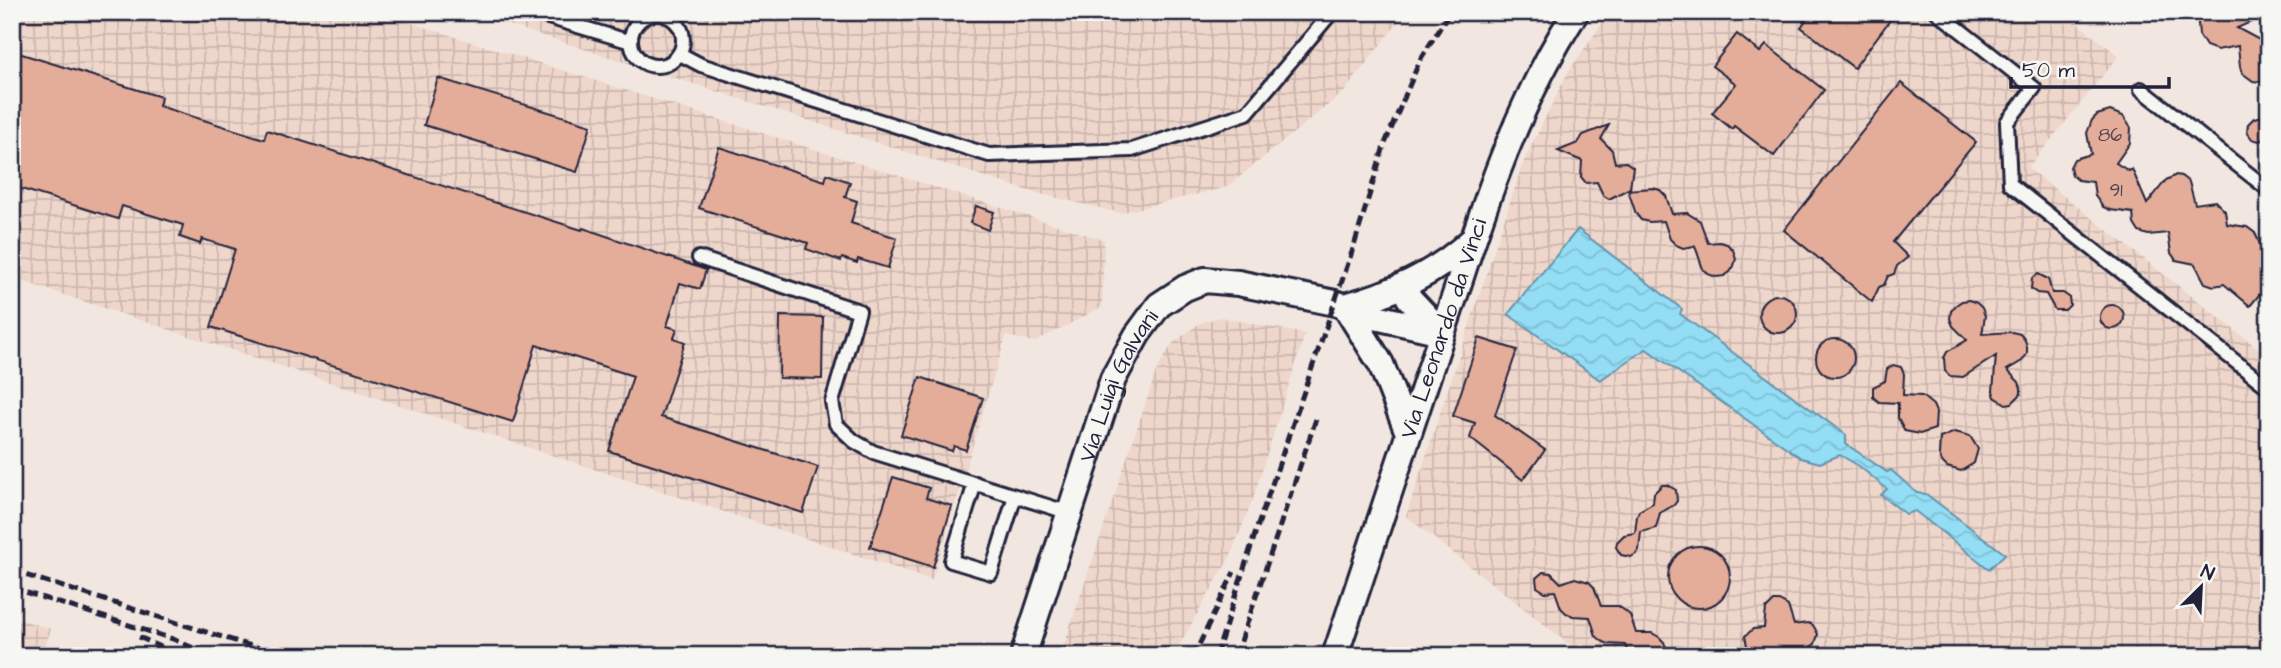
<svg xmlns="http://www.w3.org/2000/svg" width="2281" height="668" font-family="'Architects Daughter',sans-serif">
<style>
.industrial{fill:url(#industrial-grid)}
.water{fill:url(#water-waves);stroke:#6693ab;stroke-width:2}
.building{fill:#e4ad9a;stroke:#22223b;stroke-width:2}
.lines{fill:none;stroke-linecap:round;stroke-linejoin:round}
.service-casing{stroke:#22223b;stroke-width:18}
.minor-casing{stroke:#22223b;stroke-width:30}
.service{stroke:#f6f6f2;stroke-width:12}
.minor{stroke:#f6f6f2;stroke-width:24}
.rail{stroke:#22223b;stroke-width:5;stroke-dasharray:10 5;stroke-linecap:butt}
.labels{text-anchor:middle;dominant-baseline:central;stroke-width:6;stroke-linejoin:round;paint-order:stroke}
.number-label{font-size:19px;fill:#524553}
.street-label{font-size:23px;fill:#22223b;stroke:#f6f6f2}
</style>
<defs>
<pattern id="industrial-grid" width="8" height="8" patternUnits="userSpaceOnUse" patternTransform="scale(1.75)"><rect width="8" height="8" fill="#eed6cb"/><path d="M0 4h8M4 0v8" fill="none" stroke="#ccb7af"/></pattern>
<pattern id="water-waves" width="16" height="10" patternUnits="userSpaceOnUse" patternTransform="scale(1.75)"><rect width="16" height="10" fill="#93def5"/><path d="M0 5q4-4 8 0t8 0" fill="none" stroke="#7ebed3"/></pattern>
</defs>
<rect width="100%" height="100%" fill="#f2e7e0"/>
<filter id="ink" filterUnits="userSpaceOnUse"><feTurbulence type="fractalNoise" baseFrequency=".0143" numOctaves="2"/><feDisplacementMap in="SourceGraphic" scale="14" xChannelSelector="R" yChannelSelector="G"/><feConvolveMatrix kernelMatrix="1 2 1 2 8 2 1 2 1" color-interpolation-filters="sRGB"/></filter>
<g filter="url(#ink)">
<g class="industrial">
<polygon points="12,12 376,12 1104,240 1102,307 1035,342 1006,336 932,580 12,278"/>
<polygon points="468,12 1406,12 1344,92 1227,187 1120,213 1032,192"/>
<polygon points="1610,12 2063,12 2119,56 2028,168 2269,357 2269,656 1584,656 1406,516 1523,163 1568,72"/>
<polygon points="1221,317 1305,334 1253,499 1230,557 1173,656 1060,656 1157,369 1173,343 1200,323"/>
<polygon points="12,617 51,629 42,656 12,656"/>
</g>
<polygon class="water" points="1578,229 1682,309 1680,314 1846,435 1846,444 1887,472 1891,470 1917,493 1926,494 2005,554 1989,569 1915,511 1906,514 1881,495 1887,489 1859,466 1840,455 1820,463 1801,458 1646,349 1600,380 1508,314"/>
<g class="building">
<polygon points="1812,12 1879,12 1890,20 1854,68 1801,27"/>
<polygon points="2197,12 2269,12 2269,14 2237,28 2269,45 2269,83 2253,81 2242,73 2240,67 2238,46 2217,50 2206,46 2199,35"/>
<polygon points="1737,34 1760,52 1766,45 1824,90 1774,156 1734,126 1732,129 1712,113 1736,84 1712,66"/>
<polygon points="12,51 161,97 159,106 264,139 267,130 582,230 583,228 706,270 700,289 680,283 667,326 677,329 674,338 685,342 661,417 818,467 803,513 609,451 633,376 536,345 513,422 211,327 235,249 202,239 200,244 180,237 183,225 122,206 118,219 12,186"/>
<polygon points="438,78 591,125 577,172 424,125"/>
<polygon points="1901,83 1976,142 1893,242 1908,257 1897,266 1894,274 1888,276 1884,285 1879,287 1872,302 1784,230"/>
<polygon points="2110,111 2123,116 2131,128 2130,143 2116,163 2129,171 2132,169 2147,204 2166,180 2176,175 2181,176 2189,182 2195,204 2215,201 2225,211 2227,224 2247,227 2255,233 2269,264 2269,283 2250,306 2224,284 2214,286 2205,283 2195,264 2176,260 2171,253 2168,233 2148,235 2139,232 2134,224 2133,213 2110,210 2103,207 2095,196 2093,182 2078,180 2072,175 2070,167 2074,159 2091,154 2087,133 2092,120 2097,115"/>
<polygon points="2269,115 2269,138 2259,141 2252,139 2247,132 2248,124 2254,118"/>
<polygon points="1609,125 1601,139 1612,150 1615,163 1626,162 1633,167 1630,188 1609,199 1603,195 1597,182 1586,183 1581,177 1582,161 1558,151 1578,143 1583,135"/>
<polygon points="719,147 825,181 827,174 850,182 845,197 857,201 851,223 897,238 888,268 858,259 857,263 842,258 841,261 806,249 808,243 699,208"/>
<polygon points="1653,188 1660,190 1666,196 1672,214 1687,213 1700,221 1708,243 1720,242 1727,244 1733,250 1736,258 1734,266 1730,272 1724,276 1716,277 1708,274 1703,269 1695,246 1683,248 1676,245 1670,239 1664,221 1649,222 1641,220 1636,214 1628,190"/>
<polygon points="976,206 994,212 988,230 970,223"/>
<polygon points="2038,274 2048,279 2052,293 2063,293 2069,297 2070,305 2065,310 2055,310 2046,294 2037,293 2031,289 2032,278"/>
<circle cx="1778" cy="314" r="19"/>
<polygon points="1969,300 1977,303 1982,308 1985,316 1982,334 2012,332 2020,334 2025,340 2027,347 2027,354 2022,361 2007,370 2019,382 2021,388 2021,394 2012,403 2006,404 1995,397 1993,391 1996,356 1963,377 1950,376 1945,371 1944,358 1947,352 1967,340 1953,326 1950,319 1951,311 1956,305 1962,301"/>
<circle cx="2112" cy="317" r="12"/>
<polygon points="780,316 823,317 822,379 779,378"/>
<polygon points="1479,338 1517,350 1495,415 1545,450 1523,480 1470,438 1475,423 1453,416"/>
<circle cx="1835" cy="358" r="19"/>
<polygon points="1893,365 1901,367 1904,374 1903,395 1922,396 1933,405 1936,412 1935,429 1920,434 1905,431 1898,418 1898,403 1879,402 1873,397 1873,387 1885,381 1887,369"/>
<polygon points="920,377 983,398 966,450 954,446 952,451 901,435"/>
<polygon points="1955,432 1970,436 1978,449 1974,463 1961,471 1947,467 1942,462 1939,455 1940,438"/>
<polygon points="893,477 929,488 926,498 952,506 933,567 870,547"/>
<polygon points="1662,485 1667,485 1676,490 1677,501 1674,505 1660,513 1656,528 1641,532 1639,550 1636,554 1631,557 1621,555 1616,547 1617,542 1624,535 1635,533 1637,516 1639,511 1653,503 1654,493"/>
<circle cx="1699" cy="577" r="31"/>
<polygon points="1543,572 1551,573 1561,583 1575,578 1589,582 1594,587 1601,606 1618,606 1624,610 1630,615 1636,633 1652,633 1659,637 1664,642 1669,656 1629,656 1625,645 1608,644 1602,641 1596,636 1590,617 1573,616 1566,613 1561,608 1555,591 1545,592 1537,587 1536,578"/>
<polygon points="1774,601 1779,601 1788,606 1794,625 1808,623 1813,625 1818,634 1815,644 1794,656 1765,656 1750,650 1747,646 1745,636 1753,629 1764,628 1766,609"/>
</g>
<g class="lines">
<defs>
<g id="service">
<polyline points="531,12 631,42"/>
<polyline points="1937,12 2034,88 2007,122 2010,184 2269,388"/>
<circle cx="657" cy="40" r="26"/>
<polyline points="680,54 701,65 989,155 1132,150 1247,113 1332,12"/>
<polyline points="2141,89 2269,190"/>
<polyline points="699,258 859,311 832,402 836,424 854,441 873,452 1070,513"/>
<polyline points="975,483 951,561 991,573 1015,496"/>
</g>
<g id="minor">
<polyline points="1405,286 1409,298 1441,332"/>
<path d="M 1345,306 C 1393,293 1435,274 1472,240"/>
<polyline points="1345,306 1381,364 1408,433"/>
<path id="s1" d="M 1023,656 L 1113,379 L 1137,335 L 1159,305 L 1185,288 L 1205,280 L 1238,283 L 1335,303 L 1371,316 L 1442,332"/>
<path id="s2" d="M 1335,656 C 1376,533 1416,411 1457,289 C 1488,193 1521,97 1576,12"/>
</g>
</defs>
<use href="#service" class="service-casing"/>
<use href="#minor" class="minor-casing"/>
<use href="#service" class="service"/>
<use href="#minor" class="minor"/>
<g class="rail">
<polyline points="12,571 248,645 291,656"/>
<polyline points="12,588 173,639 212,656"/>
<polyline points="139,637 181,656"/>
<polyline points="1190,656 1198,647 1234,572"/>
<polyline points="1216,656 1258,525 1354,246 1384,146 1420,60 1450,12"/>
<polyline points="1236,656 1317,416"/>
</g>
</g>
</g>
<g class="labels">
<g class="number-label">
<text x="2110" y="135">86</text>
<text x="2116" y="190">91</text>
</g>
<g class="street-label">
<text stroke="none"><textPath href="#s2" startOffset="345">Via Leonardo da Vinci</textPath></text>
<text stroke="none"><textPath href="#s1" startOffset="287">Via Luigi Galvani</textPath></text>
</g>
</g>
<rect width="2281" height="668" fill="none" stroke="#f6f6f2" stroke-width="42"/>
<rect x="21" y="21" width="2239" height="626" fill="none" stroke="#22223b" stroke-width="2.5" filter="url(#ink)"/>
<g transform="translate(2201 587) rotate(24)" stroke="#f6f6f2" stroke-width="5" paint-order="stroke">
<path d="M0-5L12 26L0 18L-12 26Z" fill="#22223b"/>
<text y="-10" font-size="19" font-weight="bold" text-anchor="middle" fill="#22223b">N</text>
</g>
<path d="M2011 77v10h158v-10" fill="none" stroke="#22223b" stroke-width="3.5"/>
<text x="2022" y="77" font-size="21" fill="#22223b" stroke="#f6f6f2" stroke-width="5" paint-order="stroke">50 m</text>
</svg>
